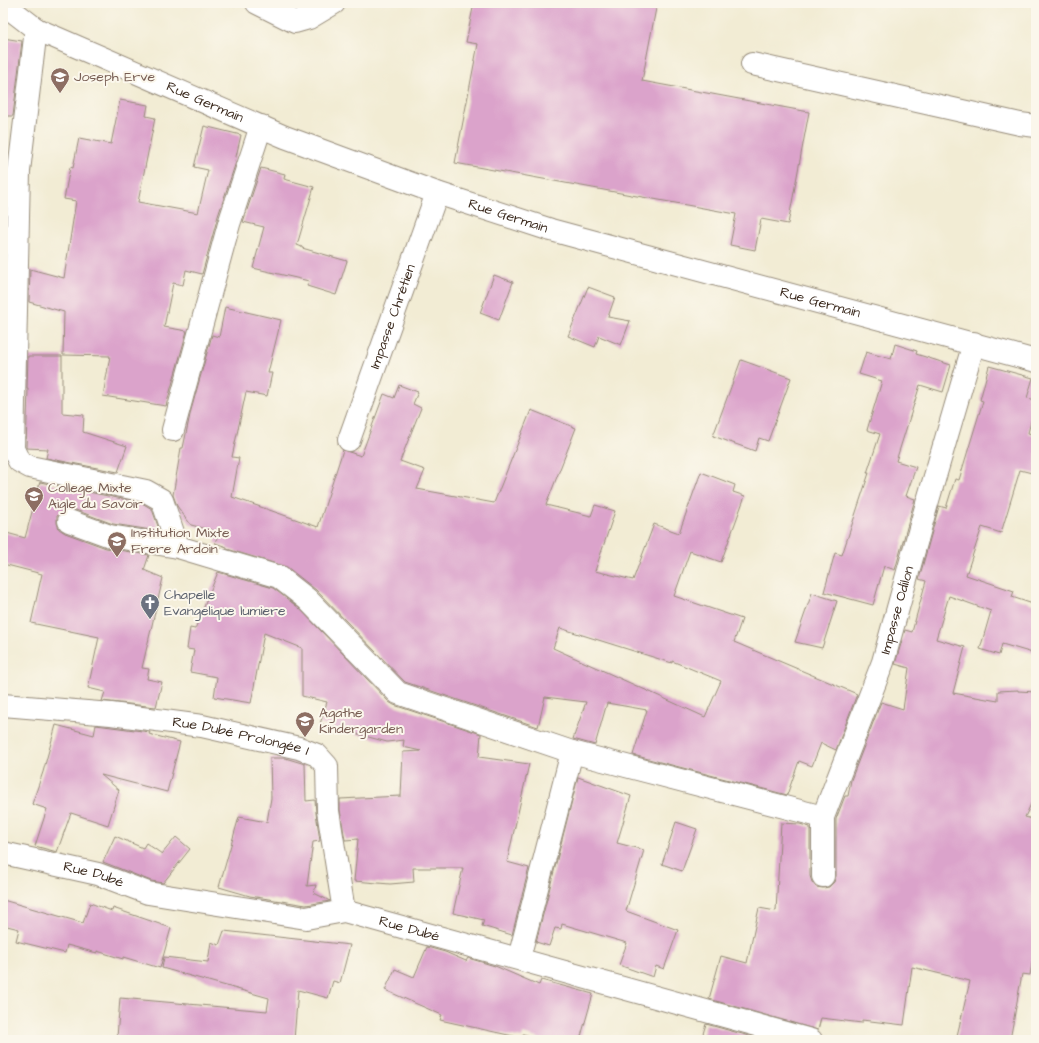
<svg xmlns="http://www.w3.org/2000/svg" width="1039" height="1043" font-family="'Architects Daughter',sans-serif">
<style>
.building{fill:#dba3cb;fill-rule:evenodd}
.lines{fill:none;stroke-linecap:round;stroke-linejoin:round}
.minor-casing{stroke:#968b79;stroke-width:24}
.minor{stroke:#fff;stroke-width:22}
.labels{text-anchor:middle;dominant-baseline:central;stroke-width:4;stroke-linejoin:round;paint-order:stroke}
.education-label{font-size:14px;fill:#785e54;stroke:#fbf7ec;text-anchor:start}
.street-label{font-size:14px;fill:#3b2a1e;stroke:#fbf7ec}
.worship-label{font-size:14px;fill:#5b616d;stroke:#fbf7ec;text-anchor:start}
</style>
<rect width="100%" height="100%" fill="#fbf7ec"/>
<filter id="ink" filterUnits="userSpaceOnUse"><feTurbulence type="fractalNoise" baseFrequency=".025" numOctaves="2"/><feDisplacementMap in="SourceGraphic" scale="8" xChannelSelector="R" yChannelSelector="G"/><feConvolveMatrix kernelMatrix="1 2 1 2 8 2 1 2 1" color-interpolation-filters="sRGB"/></filter>
<filter id="wash" filterUnits="userSpaceOnUse"><feTurbulence type="fractalNoise" baseFrequency=".012" numOctaves="4" result="noise"/><feDisplacementMap in="SourceGraphic" scale="16" xChannelSelector="R" yChannelSelector="G"/><feGaussianBlur stdDeviation="0.9" result="paint"/><feColorMatrix in="noise" values="0 0 0 0 0 0 0 0 0 0 0 0 0 0 0 0 0 1.4 0 .05"/><feComposite in="paint" operator="in"/></filter>
<g filter="url(#wash)">
<rect width="100%" height="100%" fill="#f2ecd4"/>
<g id="blocks">
<g class="building">
<polygon points="474,3 657,3 642,81 809,112 788,224 761,219 755,250 730,245 736,214 455,163 478,44 466,42"/>
<polygon points="3,38 22,41 13,116 3,116"/>
<polygon points="120,100 148,105 146,116 155,118 138,202 198,213 208,170 194,167 204,126 241,135 235,161 236,162 218,216 202,274 186,270 183,285 173,283 164,327 187,331 166,406 103,396 110,356 63,355 64,312 29,302 30,269 64,278 76,201 64,199 70,167 73,168 79,138 111,144"/>
<polygon points="261,168 285,174 284,179 314,187 297,245 302,247 302,248 347,261 336,295 307,286 309,281 253,268 264,227 243,222"/>
<polygon points="494,275 513,282 499,320 480,313"/>
<polygon points="588,287 615,297 608,317 630,321 621,345 599,336 595,347 568,336"/>
<path d="M 225,307 L 281,320 L 268,373 L 272,373 L 267,396 L 246,392 L 232,457 L 239,458 L 232,497 L 318,527 L 343,450 L 361,456 L 384,394 L 394,398 L 399,385 L 418,392 L 413,404 L 421,408 L 400,461 L 425,470 L 417,489 L 494,503 L 531,410 L 576,428 L 546,505 L 591,516 L 595,505 L 615,511 L 595,571 L 633,580 L 654,524 L 679,533 L 701,472 L 735,485 L 733,492 L 745,496 L 721,562 L 690,551 L 674,596 L 742,619 L 734,642 L 857,694 L 836,750 L 821,743 L 812,766 L 799,761 L 787,795 L 633,755 L 647,710 L 607,703 L 595,745 L 573,739 L 586,702 L 545,697 L 538,727 L 405,682 L 316,590 L 287,567 L 227,549 L 227,547 L 215,543 L 219,532 L 191,525 L 177,506 L 173,495 L 181,448 L 183,448 L 191,410 L 212,335 L 219,337 ZM 560,628 L 672,663 L 672,661 L 721,681 L 705,717 L 553,648 Z"/>
<polygon points="895,344 917,351 916,354 951,365 943,392 920,385 896,461 916,467 906,496 915,499 895,570 884,566 873,605 824,592 835,553 842,555 869,473 867,473 880,434 867,430 882,381 859,374 866,352 891,359"/>
<polygon points="28,356 62,356 62,413 84,415 83,432 127,446 118,472 46,458 48,449 26,448 28,389 27,389"/>
<polygon points="741,360 791,378 768,441 759,438 755,451 713,436"/>
<polygon points="989,366 1033,378 1027,398 1036,400 1036,403 1028,433 1036,435 1036,474 1020,470 1001,533 982,527 966,575 1014,591 1012,597 1036,605 1036,654 1002,644 999,655 980,649 991,611 949,596 936,639 965,647 953,693 998,701 998,691 1018,690 1018,691 1036,692 1036,793 1025,817 1036,820 1036,959 1033,958 1030,975 1022,974 1010,1040 956,1040 970,981 912,967 904,1025 862,1020 862,1023 821,1018 818,1030 709,999 721,956 747,963 759,908 776,911 781,823 800,824 810,827 810,876 812,882 816,887 823,888 829,887 834,882 836,876 836,819 845,796 848,796 851,780 881,702 903,709 909,668 895,664 905,630 912,632 926,581 919,579 936,517 939,506 946,508 955,479 959,480 983,401 980,400"/>
<polygon points="40,482 142,503 152,509 159,529 158,531 113,524 73,509 67,509 61,512 57,516 57,523 59,529 65,533 106,548 149,555 144,570 163,578 142,668 149,669 147,679 162,682 156,707 102,701 105,692 88,688 99,637 31,623 42,574 3,564 3,532 25,538"/>
<polygon points="218,572 273,588 299,608 389,702 394,705 481,734 479,757 529,764 507,862 529,868 512,935 482,926 484,920 453,913 463,868 413,868 414,882 390,884 354,881 358,839 345,840 340,810 340,799 401,796 403,752 421,751 403,747 404,740 387,742 320,724 327,702 302,696 302,648 264,633 251,703 214,697 217,677 190,672 194,650 187,649 190,628 195,629"/>
<polygon points="812,593 837,601 822,648 795,642"/>
<polygon points="56,725 94,735 96,725 150,732 149,734 180,742 167,792 101,775 119,790 108,825 71,813 57,852 35,846 47,809 32,804 43,772"/>
<polygon points="270,758 285,758 305,764 306,801 315,800 316,813 320,841 313,842 307,886 316,885 314,893 330,901 306,905 250,896 219,887 239,817 267,822 271,798"/>
<polygon points="578,777 631,796 617,843 644,850 626,911 678,930 664,969 656,966 653,977 619,965 627,943 562,924 561,929 555,928 549,946 536,942"/>
<polygon points="676,822 697,829 682,871 662,864"/>
<polygon points="115,836 143,848 146,843 162,854 176,837 190,849 163,883 151,881 103,862"/>
<polygon points="3,900 83,923 90,903 112,911 113,908 171,928 160,968 123,957 123,959 97,951 97,953 67,945 65,953 16,941 19,929 3,925"/>
<polygon points="224,931 350,945 340,983 333,981 328,998 298,990 294,1040 135,1040 117,1038 120,998 267,1011 269,998 162,968 164,957 208,962 211,942 219,945"/>
<polygon points="427,947 445,952 466,961 468,958 495,966 539,985 541,980 593,994 580,1040 544,1040 523,1034 522,1038 440,1020 442,1015 385,990 395,969 414,977"/>
<polygon points="706,1024 764,1040 701,1040"/>
</g>
</g>
</g>
<g filter="url(#ink)">
<use href="#blocks" fill-opacity="0" stroke="#968b79" stroke-width="1"/>
<g class="lines">
<defs>
<g id="minor">
<polyline points="257,3 295,22 309,18 334,3"/>
<path id="s1" d="M 3,7 L 14,12 L 36,29 L 285,137 L 437,193 L 551,230 L 1036,361"/>
<polyline points="36,29 19,171 13,449 19,461 30,467 146,491 162,500 178,547"/>
<polyline points="752,64 1020,124 1036,126"/>
<polyline points="173,430 229,224 261,126"/>
<path id="s2" d="M 349,440 L 437,193"/>
<polyline points="69,521 110,536 178,547 279,577 307,599 398,693 572,752 823,817"/>
<path id="s3" d="M 3,705 L 111,714 L 202,726 L 299,748 L 317,755 L 327,766 L 328,811 L 344,911"/>
<path id="s4" d="M 3,853 L 98,874 L 148,893 L 306,918 L 344,911 L 811,1040"/>
<path id="s5" d="M 823,876 L 823,817 L 883,662 L 924,514 L 974,343"/>
<polyline points="519,958 572,752"/>
</g>
</defs>
<use href="#minor" class="minor-casing"/>
<use href="#minor" class="minor"/>
</g>
</g>
<defs>
<symbol id="school-pin" viewBox="-11 -11 22 30"><path d="M0 17L-7.5 6A9.5 9.5 0 1 1 7.5 6Z" fill="#8d6e63" stroke="#fbf7ec"/><path d="M0-5L7-2L0 1L-7-2ZM-4 1L0 2.5L4 1V4Q0 6-4 4Z" fill="#fff"/></symbol>
<symbol id="church-pin" viewBox="-11 -11 22 30"><path d="M0 17L-7.5 6A9.5 9.5 0 1 1 7.5 6Z" fill="#6b7280" stroke="#fbf7ec"/><path d="M-1.2-6h2.4v3.5h3.3v2.4h-3.3V6h-2.4V-.1h-3.3v-2.4h3.3Z" fill="#fff"/></symbol>
</defs>
<g fill-rule="evenodd">
<use href="#school-pin" x="49" y="66" width="22" height="30"/>
<use href="#school-pin" x="23" y="485" width="22" height="30"/>
<use href="#school-pin" x="106" y="530" width="22" height="30"/>
<use href="#church-pin" x="139" y="592" width="22" height="30"/>
<use href="#school-pin" x="294" y="710" width="22" height="30"/>
</g>
<g class="labels">
<g class="education-label">
<text x="74" y="77">Joseph Erve</text>
<text x="48" y="488">College Mixte<tspan x="48" dy="16">Aigle du Savoir</tspan></text>
<text x="131" y="533">Institution Mixte<tspan x="131" dy="16">Frere Ardoin</tspan></text>
<text x="319" y="713">Agathe<tspan x="319" dy="16">Kindergarden</tspan></text>
</g>
<g class="street-label">
<text stroke="none"><textPath href="#s1" startOffset="224">Rue Germain</textPath></text>
<text stroke="none"><textPath href="#s1" startOffset="548">Rue Germain</textPath></text>
<text stroke="none"><textPath href="#s1" startOffset="872">Rue Germain</textPath></text>
<text stroke="none"><textPath href="#s2" startOffset="131">Impasse Chrétien</textPath></text>
<text stroke="none"><textPath href="#s5" startOffset="279">Impasse Odilon</textPath></text>
<text stroke="none"><textPath href="#s3" startOffset="240">Rue Dubé Prolongée I</textPath></text>
<text stroke="none"><textPath href="#s4" startOffset="93">Rue Dubé</textPath></text>
<text stroke="none"><textPath href="#s4" startOffset="417">Rue Dubé</textPath></text>
</g>
<g class="worship-label">
<text x="164" y="595">Chapelle<tspan x="164" dy="16">Evangelique lumiere</tspan></text>
</g>
</g>
<rect width="1039" height="1043" fill="none" stroke="#fbf7ec" stroke-width="16"/>
</svg>
